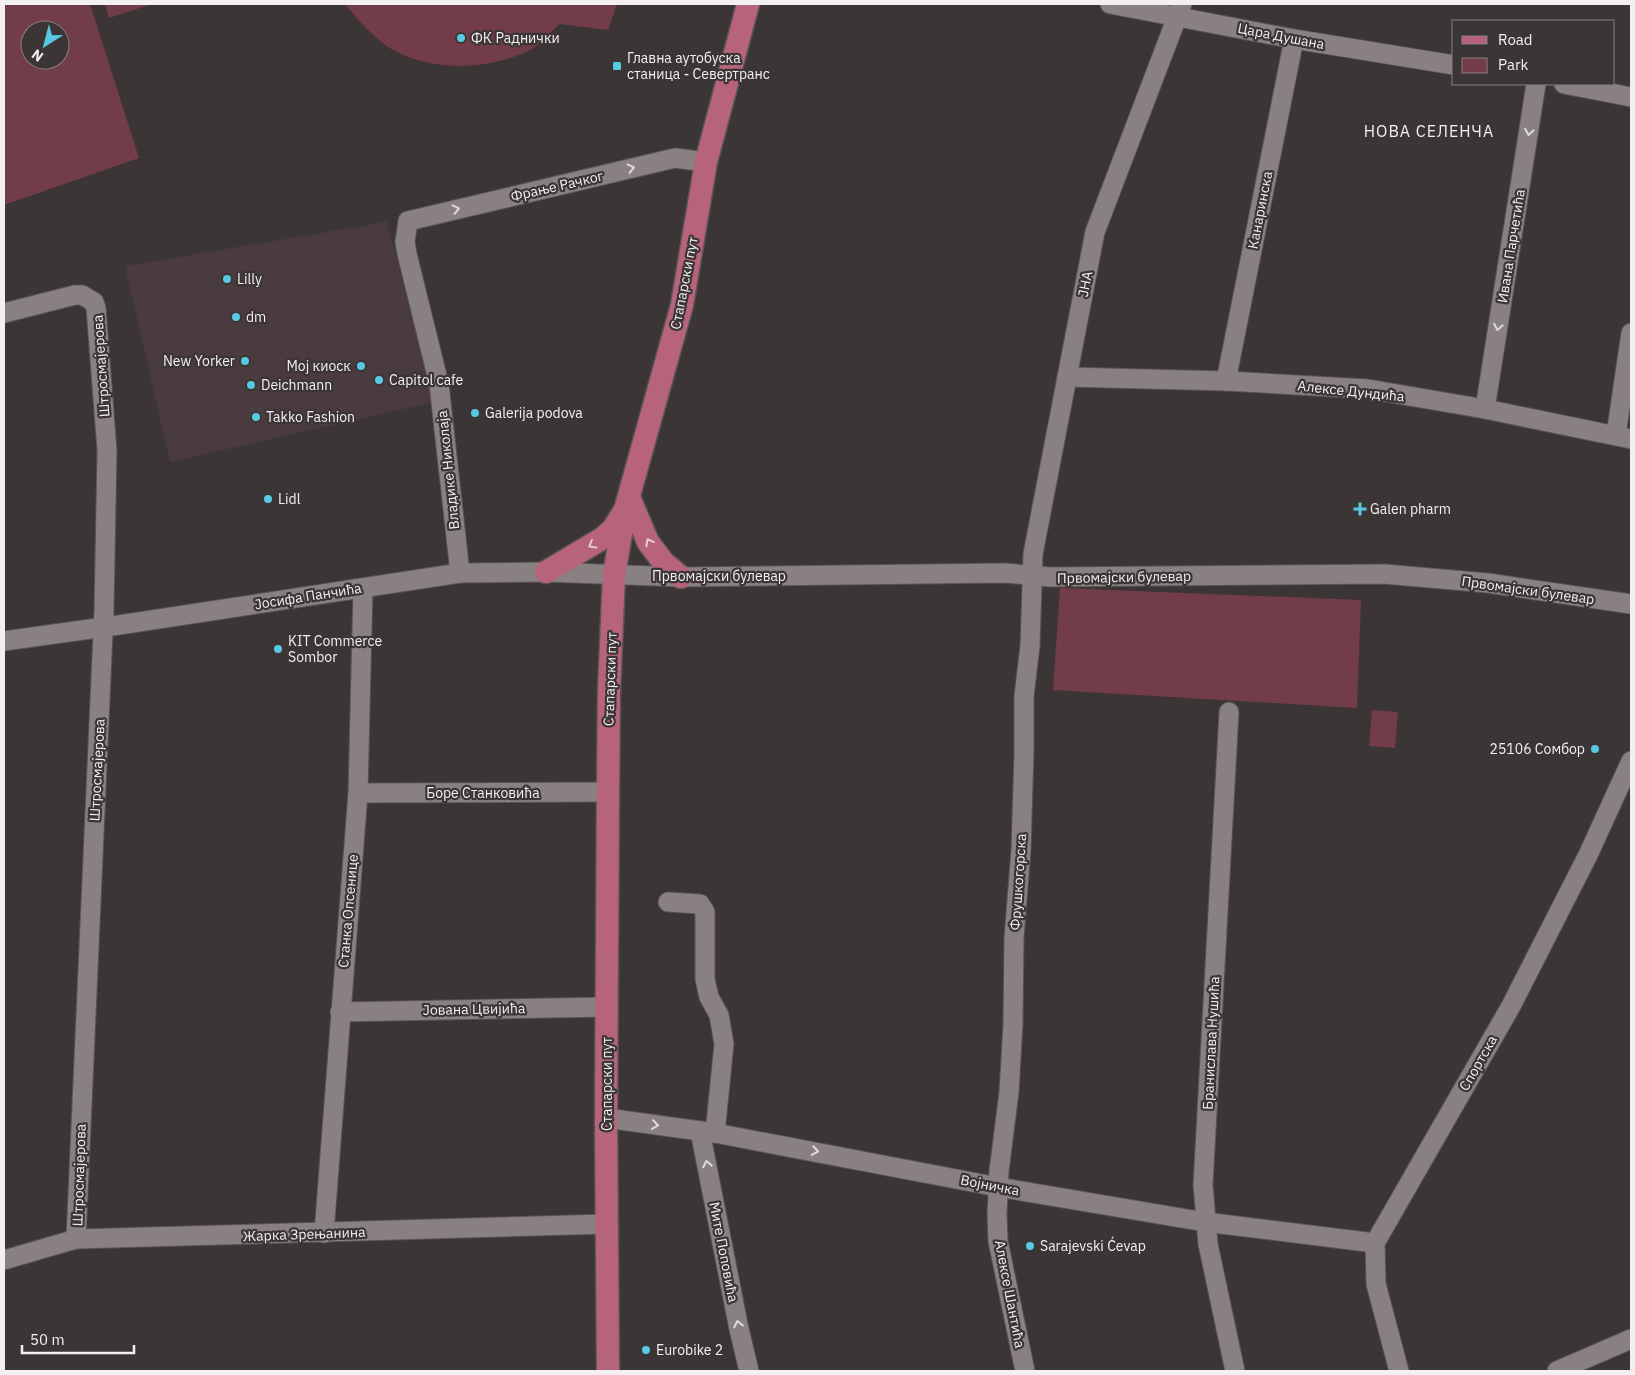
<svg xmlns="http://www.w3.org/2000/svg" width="1635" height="1375" font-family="'IBM Plex Sans',sans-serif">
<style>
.built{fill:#4a3c3e}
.green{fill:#733c49;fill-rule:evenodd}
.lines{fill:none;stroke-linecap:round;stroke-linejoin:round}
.minor-casing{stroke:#595354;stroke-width:21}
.major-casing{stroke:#595354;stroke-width:25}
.minor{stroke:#898082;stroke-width:19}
.major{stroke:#b7637b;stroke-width:22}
.oneway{stroke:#dfd9da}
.oneway2{stroke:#e5ccd3}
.poi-dot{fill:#58c9e3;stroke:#3c3536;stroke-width:2}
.labels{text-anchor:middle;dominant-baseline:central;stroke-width:4.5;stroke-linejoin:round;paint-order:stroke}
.street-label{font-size:14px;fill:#f4eff0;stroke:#3c3536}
.poi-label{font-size:14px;fill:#f4eff0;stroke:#3c3536;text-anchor:start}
.quarter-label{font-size:16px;letter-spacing:1px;fill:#f4eff0;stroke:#3c3536}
</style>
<rect width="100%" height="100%" fill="#3c3536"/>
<polygon class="built" points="387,222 434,402 170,462 125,266"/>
<g class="green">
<path d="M 4,4 L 90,4 L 139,158 L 4,205 ZM 30,30 L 60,30 L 60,60 L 30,60 Z"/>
<polygon points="105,4 152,4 109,18"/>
<path d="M 345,4 L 617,4 L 608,30 L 560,24 C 551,31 538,47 528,51 C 486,71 428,72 388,47 C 371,35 358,20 345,4 Z"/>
<polygon points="1060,588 1361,600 1357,708 1053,690"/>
<polygon points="1372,710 1398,712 1395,748 1369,746"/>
</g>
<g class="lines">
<defs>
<g id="minor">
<polyline points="1110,4 1294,39 1454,65"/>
<polyline points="1564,84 1631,97"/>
<polyline points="4,313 75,295 82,295 94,302 96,308 107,451 104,610 76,1239"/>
<polyline points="1067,377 1226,381 1368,389 1485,409 1631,439"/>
<polyline points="1226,381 1294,39"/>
<polyline points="1485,409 1536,84"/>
<polyline points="1616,435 1631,333"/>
<polyline points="460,573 439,384 407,254 405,242 408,221 675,158 706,162"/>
<polyline points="4,641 119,625 460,573 546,572 681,577 1005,573 1050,577 1384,574 1488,583 1631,604"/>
<polyline points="1229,712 1203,1185 1208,1244 1235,1371"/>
<polyline points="358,793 608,792"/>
<polyline points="668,902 700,904 705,912 705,979 709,997 719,1015 724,1044 715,1133"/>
<polyline points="340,1012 607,1007"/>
<polyline points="606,1118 715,1133 998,1187 1205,1222 1375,1243"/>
<polyline points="700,1131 739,1329 749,1371"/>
<polyline points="324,1233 358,793 363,588"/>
<polyline points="4,1260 76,1239 608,1224"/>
<polyline points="1025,1371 998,1241 997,1214 999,1171 1009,1092 1013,1024 1014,938 1021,850 1024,753 1024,696 1030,646 1033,554 1095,232 1182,4"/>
<polyline points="1399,1371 1376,1284 1375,1243 1511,1006 1588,855 1631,761"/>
<polyline points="1557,1371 1631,1339"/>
</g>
<g id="major">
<polyline points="629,497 648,542 664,563 681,577"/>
<polyline points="546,572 603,538 613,529 623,513"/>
<polyline points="608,1371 606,1118 608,792 609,690 614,575 625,510 682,305 706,162 748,4"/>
</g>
</defs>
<use href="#minor" class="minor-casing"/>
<use href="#major" class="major-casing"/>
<use href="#minor" class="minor"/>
<use href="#major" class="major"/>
</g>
<defs><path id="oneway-chevron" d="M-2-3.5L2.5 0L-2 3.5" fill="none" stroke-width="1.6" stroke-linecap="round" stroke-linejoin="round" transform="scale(1.25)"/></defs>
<g class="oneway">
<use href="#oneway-chevron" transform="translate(1529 132) rotate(99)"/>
<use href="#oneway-chevron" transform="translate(631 168) rotate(-13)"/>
<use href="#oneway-chevron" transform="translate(456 209) rotate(-13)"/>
<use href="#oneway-chevron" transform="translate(1498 327) rotate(99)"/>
<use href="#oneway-chevron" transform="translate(655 1125) rotate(8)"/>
<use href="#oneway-chevron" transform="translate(815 1151) rotate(10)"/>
<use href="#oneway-chevron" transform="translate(707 1164) rotate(-101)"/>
<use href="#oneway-chevron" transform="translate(738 1324) rotate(-102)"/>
</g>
<g class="oneway2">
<use href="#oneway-chevron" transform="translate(649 542) rotate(-119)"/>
<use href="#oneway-chevron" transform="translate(592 545) rotate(149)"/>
</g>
<g class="poi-dot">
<circle cx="461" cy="38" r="5"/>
<rect x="612" y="61" width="10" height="10" rx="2.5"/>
<circle cx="227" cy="279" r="5"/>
<circle cx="236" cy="317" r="5"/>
<circle cx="245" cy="361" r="5"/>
<circle cx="361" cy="366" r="5"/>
<circle cx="379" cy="380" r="5"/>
<circle cx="251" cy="385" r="5"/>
<circle cx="475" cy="413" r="5"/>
<circle cx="256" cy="417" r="5"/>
<circle cx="268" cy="499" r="5"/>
<path d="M1357.5 501.5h5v5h5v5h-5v5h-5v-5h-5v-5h5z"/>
<circle cx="278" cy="649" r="5"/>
<circle cx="1595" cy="749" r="5"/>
<circle cx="1030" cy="1246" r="5"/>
<circle cx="646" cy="1350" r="5"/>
</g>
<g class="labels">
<g class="street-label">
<text transform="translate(1281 36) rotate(11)">Цара Душана</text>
<text transform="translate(557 186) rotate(-13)">Фрање Рачког</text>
<text transform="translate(1260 210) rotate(-79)">Канаринска</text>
<text transform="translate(1511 246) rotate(-81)">Ивана Парчетића</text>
<text transform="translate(684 283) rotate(-79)">Стапарски пут</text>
<text transform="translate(1085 284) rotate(-79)">ЈНА</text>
<text transform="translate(101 366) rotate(-94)">Штросмајерова</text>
<text transform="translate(1351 391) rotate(6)">Алексе Дундића</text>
<text transform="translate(448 470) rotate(-96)">Владике Николаја</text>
<text x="719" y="576">Првомајски булевар</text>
<text transform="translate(1124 577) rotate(-1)">Првомајски булевар</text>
<text transform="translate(1528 590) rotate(8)">Првомајски булевар</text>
<text transform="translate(308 596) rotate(-9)">Јосифа Панчића</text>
<text transform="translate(610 679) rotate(-88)">Стапарски пут</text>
<text transform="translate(97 770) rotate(-87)">Штросмајерова</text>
<text x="483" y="793">Боре Станковића</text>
<text transform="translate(1018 882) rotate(-86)">Фрушкогорска</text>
<text transform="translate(348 911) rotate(-85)">Станка Опсенице</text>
<text transform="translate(474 1009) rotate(-1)">Јована Цвијића</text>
<text transform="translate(1211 1043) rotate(-87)">Бранислава Нушића</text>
<text transform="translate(1478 1063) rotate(-60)">Спортска</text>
<text transform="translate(607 1084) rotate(-90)">Стапарски пут</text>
<text transform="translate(79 1175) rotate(-88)">Штросмајерова</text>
<text transform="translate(990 1185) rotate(11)">Војничка</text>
<text transform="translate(304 1234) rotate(-2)">Жарка Зрењанина</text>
<text transform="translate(724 1252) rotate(79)">Мите Поповића</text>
<text transform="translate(1010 1294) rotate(79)">Алексе Шантића</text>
</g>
<g class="poi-label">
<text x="471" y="38">ФК Раднички</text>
<text x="627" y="58">Главна аутобуска<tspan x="627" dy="16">станица - Севертранс</tspan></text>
<text x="237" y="279">Lilly</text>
<text x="246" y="317">dm</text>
<text x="235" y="361" text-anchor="end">New Yorker</text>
<text x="351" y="366" text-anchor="end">Мој киоск</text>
<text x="389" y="380">Capitol cafe</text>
<text x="261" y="385">Deichmann</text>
<text x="485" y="413">Galerija podova</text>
<text x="266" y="417">Takko Fashion</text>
<text x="278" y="499">Lidl</text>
<text x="1370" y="509">Galen pharm</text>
<text x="288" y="641">KIT Commerce<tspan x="288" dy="16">Sombor</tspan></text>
<text x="1585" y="749" text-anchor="end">25106 Сомбор</text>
<text x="1040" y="1246">Sarajevski Ćevap</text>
<text x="656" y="1350">Eurobike 2</text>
</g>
<g class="quarter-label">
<text x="1429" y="131">НОВА СЕЛЕНЧА</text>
</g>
</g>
<rect width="1635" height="1375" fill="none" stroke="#f4eff0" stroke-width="10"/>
<rect x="1452" y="20" width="162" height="65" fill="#3c3536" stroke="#867f80"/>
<rect x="1462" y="36" width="25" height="8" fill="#b7637b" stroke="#867f80"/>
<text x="1498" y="45" font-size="15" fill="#f4eff0">Road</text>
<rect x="1462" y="58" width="25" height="15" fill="#733c49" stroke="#867f80"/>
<text x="1498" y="70" font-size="15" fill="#f4eff0">Park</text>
<g transform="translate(45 45) rotate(216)"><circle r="24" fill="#3c3536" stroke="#867f80"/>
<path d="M0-4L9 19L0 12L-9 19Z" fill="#58c9e3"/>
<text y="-8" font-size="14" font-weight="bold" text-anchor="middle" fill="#f4eff0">N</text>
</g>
<path d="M22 1345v8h112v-8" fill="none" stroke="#f4eff0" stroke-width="2.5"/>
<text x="30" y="1345" font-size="15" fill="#f4eff0" stroke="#3c3536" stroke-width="4" paint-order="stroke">50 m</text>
</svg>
